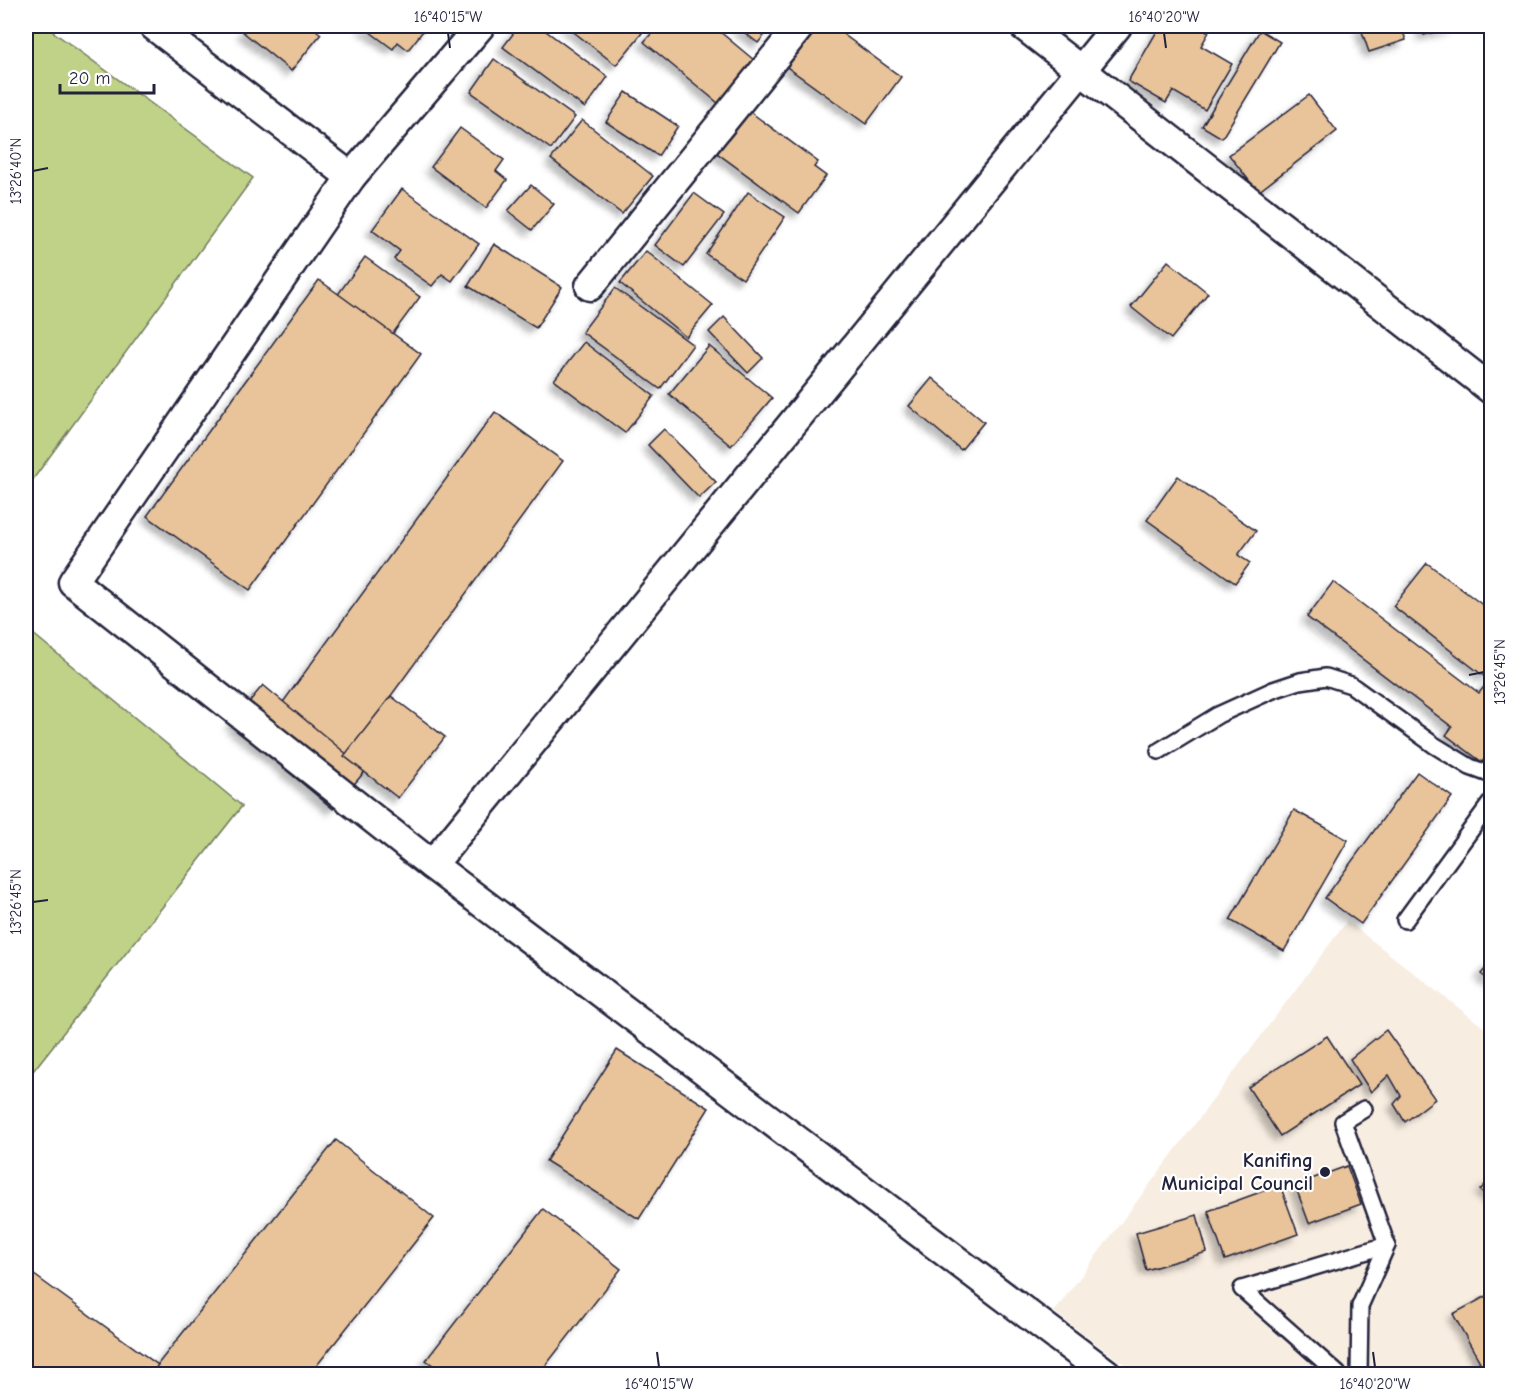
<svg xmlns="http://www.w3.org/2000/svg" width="1517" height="1400" font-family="'Comic Neue',sans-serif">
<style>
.built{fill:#f8ede1}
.green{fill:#c0d287;stroke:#717a61;stroke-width:1.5}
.building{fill:#e9c49a;stroke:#22223b;stroke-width:1.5;filter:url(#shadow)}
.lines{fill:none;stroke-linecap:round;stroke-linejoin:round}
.lane-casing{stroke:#22223b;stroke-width:20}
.street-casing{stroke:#22223b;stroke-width:33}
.lane{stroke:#fff;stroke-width:15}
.street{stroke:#fff;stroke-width:28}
.ticks{fill:none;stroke:#22223b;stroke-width:2}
.poi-dot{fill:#22223b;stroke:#fff;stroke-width:2}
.labels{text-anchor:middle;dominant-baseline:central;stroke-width:4.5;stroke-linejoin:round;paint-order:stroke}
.poi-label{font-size:20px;font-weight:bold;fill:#22223b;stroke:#fff;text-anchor:end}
.neatline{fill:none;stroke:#22223b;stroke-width:2}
.ticks-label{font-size:15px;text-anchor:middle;fill:#22223b}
</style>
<defs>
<filter id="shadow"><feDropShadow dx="-5.5" dy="5.5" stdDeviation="3" flood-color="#0004"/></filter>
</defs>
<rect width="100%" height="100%" fill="#fff"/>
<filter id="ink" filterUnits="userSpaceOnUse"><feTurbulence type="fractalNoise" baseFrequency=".0167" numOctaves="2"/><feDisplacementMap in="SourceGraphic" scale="12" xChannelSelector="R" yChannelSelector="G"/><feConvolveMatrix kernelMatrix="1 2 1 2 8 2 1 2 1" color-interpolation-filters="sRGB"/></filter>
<g filter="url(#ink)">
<polygon class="built" points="1347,921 1491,1033 1491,1374 1137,1374 1054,1312"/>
<g class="green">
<polygon points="26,26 45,26 253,178 26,489"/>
<polygon points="26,628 242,806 26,1080"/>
</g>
<g class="building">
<polygon points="248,26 311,26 321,34 291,71 243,32"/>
<polygon points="362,26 427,26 408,50 398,42 393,49"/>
<polygon points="519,26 539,26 608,77 585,108 503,47"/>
<polygon points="566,26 633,26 642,33 616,65"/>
<polygon points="658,26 713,26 754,60 718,103 644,42"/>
<polygon points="736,26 772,26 758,43"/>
<polygon points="818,26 832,26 901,77 866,124 787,67"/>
<polygon points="1160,26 1198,26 1209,32 1201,46 1232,64 1205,110 1173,91 1166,103 1128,81"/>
<polygon points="1360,26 1401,26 1406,40 1369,52"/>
<polygon points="1421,26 1456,26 1424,35"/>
<polygon points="1260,30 1280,42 1222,138 1202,126"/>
<polygon points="494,59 575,117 551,149 471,92"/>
<polygon points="626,92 678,126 658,156 606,122"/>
<polygon points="1309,95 1337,131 1258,192 1229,155"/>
<polygon points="749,111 818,162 814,167 826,176 799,213 717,153"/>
<polygon points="582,120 653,176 622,214 551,159"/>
<polygon points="460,128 504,160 496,171 507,180 486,208 431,167"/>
<polygon points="531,185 554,204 532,230 508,211"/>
<polygon points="402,189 479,244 452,281 442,274 432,286 394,259 400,251 372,230"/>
<polygon points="748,192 785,217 743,279 706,254"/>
<polygon points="694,193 724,215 684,267 655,245"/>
<polygon points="494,244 562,287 536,328 468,286"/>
<polygon points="646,251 713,305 686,337 620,283"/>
<polygon points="365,257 420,297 391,336 336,297"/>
<polygon points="1168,261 1208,293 1171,339 1131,307"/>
<polygon points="319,280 421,354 250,590 147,516"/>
<polygon points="615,288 693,345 660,389 582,332"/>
<polygon points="724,317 763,358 748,373 709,332"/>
<polygon points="584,342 654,396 625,433 554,380"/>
<polygon points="709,346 772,398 731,446 669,394"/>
<polygon points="932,378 984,422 961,450 909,406"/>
<polygon points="495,412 563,461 338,768 270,720"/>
<polygon points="664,429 716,482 699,498 648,445"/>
<polygon points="1178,476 1256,531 1238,555 1250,563 1235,583 1147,520"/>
<polygon points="1427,563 1492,612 1492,668 1485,677 1393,606"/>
<polygon points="1333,582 1479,693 1492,677 1492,750 1482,762 1446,735 1452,727 1307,617"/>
<polygon points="263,685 366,770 333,809 231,724"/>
<polygon points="391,696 445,737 398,798 344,756"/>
<polygon points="1417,772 1452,797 1361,924 1325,898"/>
<polygon points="1294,810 1348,840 1284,951 1230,920"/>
<polygon points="1492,961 1492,983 1481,974"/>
<polygon points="1386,1030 1435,1099 1405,1122 1394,1104 1401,1096 1389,1075 1371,1092 1350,1059"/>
<polygon points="1327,1036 1359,1085 1280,1136 1248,1087"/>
<polygon points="617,1050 709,1108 639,1219 546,1161"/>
<polygon points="336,1140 434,1218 310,1374 150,1374"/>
<polygon points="1347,1166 1361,1204 1309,1223 1295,1185"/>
<polygon points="1492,1178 1492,1200 1480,1190"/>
<polygon points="1280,1185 1298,1234 1225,1260 1208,1211"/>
<polygon points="543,1209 621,1269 539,1374 445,1374 426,1360"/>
<polygon points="1197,1215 1207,1252 1146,1270 1136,1233"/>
<polygon points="26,1269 158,1365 151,1374 26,1374"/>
<polygon points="1492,1293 1492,1374 1462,1374 1461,1372 1480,1362 1453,1314"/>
</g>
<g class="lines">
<defs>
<g id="lane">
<polyline points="1159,751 1218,715 1273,690 1300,681 1326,677 1351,685 1434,745 1470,767 1492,775"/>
<polyline points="1405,920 1492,801"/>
<polyline points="1242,1289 1387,1245"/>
<polyline points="1242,1289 1338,1374"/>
<polyline points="1359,1374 1360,1306 1387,1245 1343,1122 1364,1109"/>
</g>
<g id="street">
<polyline points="154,26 351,177"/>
<polyline points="480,26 351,177 73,582 432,865 1107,1374"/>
<polyline points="1024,26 1492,390"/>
<polyline points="590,286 800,26"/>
<polyline points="432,865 1117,26"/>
</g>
</defs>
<use href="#lane" class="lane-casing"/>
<use href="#street" class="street-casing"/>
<use href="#lane" class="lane"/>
<use href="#street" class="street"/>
</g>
</g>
<path class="ticks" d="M 448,33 L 450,48M 1164,33 L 1166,48M 33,171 L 48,168M 1469,675 L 1484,672M 33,902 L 48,900M 657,1352 L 659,1367M 1373,1352 L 1375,1367"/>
<circle class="poi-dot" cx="1325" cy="1172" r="6"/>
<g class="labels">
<g class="poi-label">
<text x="1313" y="1160">Kanifing<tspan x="1313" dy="23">Municipal Council</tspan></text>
</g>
</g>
<rect width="1517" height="1400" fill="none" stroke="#fff" stroke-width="66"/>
<path d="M60 84v9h94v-9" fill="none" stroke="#22223b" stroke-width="3"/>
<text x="69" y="84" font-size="18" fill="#22223b" stroke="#ffffff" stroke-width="4.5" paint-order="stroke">20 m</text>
<rect x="33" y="33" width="1451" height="1334" class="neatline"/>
<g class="ticks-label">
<text x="448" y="22">16°40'15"W</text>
<text x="1164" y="22">16°40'20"W</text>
<text transform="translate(16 171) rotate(-90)" y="5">13°26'40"N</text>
<text transform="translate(1500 672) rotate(-90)" y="5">13°26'45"N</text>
<text transform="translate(16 902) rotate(-90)" y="5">13°26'45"N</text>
<text x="659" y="1389">16°40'15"W</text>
<text x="1375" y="1389">16°40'20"W</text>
</g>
</svg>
